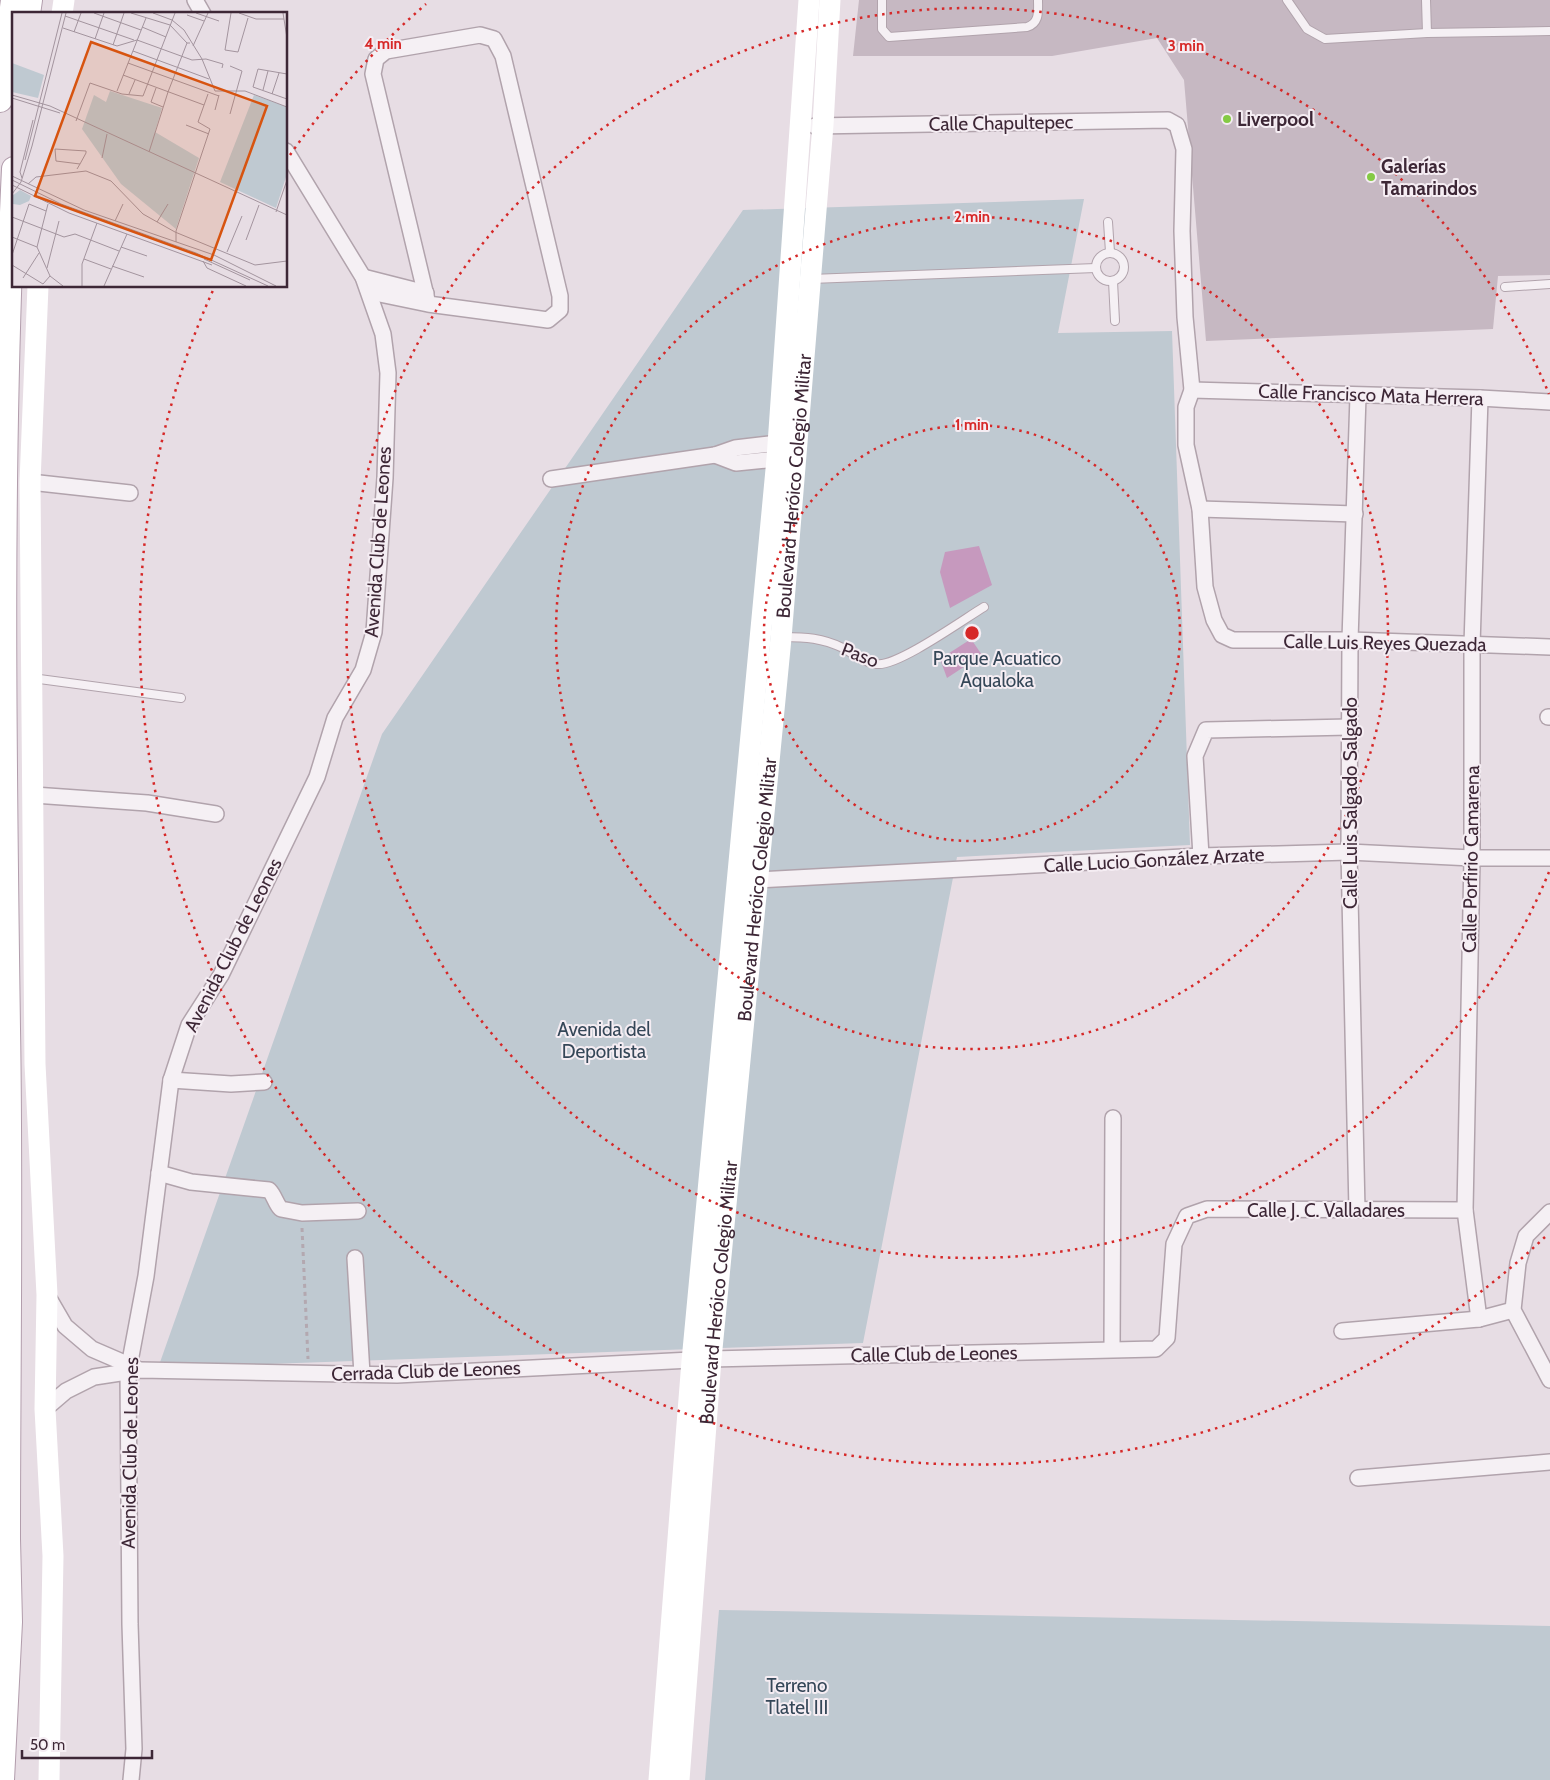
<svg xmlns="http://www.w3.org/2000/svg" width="1550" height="1780" font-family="Cabin,sans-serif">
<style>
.green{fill:#bfc9d1}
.water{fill:#c699be}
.building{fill:#c6b8c2}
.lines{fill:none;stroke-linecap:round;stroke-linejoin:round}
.lane-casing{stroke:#b1a3ac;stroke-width:10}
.street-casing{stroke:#b1a3ac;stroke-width:18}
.primary-casing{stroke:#b29dac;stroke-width:26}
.path{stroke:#b3a8b0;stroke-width:3;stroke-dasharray:4 4;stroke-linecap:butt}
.lane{stroke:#f5f0f4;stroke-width:8}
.street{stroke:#f5f0f4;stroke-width:15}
.secondary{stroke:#fff;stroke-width:21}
.primary{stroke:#fff;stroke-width:24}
.ring{fill:none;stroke:#d62828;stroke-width:2.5;stroke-dasharray:2.5 5}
.poi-dot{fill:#84ca44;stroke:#f5edf3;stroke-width:2}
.labels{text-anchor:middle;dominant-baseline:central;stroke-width:4;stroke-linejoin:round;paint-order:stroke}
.poi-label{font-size:19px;font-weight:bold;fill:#3d2736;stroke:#f5edf3;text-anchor:start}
.street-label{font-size:19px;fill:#3d2736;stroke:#f5edf3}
.park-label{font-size:19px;fill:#354758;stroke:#f5edf3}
.inset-road{fill:none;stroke:#a3949e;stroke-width:1}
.view{fill:#d75410;fill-opacity:0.15;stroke:#d75410;stroke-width:2.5}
.inset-edge{fill:none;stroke:#3d2736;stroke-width:2.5}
.centre{fill:#d62828;stroke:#f5edf3;stroke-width:2.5}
.ring-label{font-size:15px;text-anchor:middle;font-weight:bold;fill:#d62828;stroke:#f5edf3;stroke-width:4;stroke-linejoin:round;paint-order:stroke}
</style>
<rect width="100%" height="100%" fill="#e7dde4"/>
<g class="green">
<polygon points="1084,199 1058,333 1172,331 1190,845 957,857 863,1343 158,1368 382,734 743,210"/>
<polygon points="719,1610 1550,1626 1550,1780 705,1780"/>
</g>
<g class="water">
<polygon points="979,546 992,585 950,608 940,572 945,552"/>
<polygon points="971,639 982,655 947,678 940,659"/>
</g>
<polygon class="building" points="859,0 1550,0 1550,275 1498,276 1493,329 1206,341 1184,80 1157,38 1052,56 853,56"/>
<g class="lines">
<defs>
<g id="lane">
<path d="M 882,0 L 882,29 L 889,37 L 1027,27 C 1040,23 1038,11 1038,0"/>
<polyline points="1287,0 1307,29 1325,39 1427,33"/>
<polyline points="1426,0 1427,33 1550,31"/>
<polyline points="1108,222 1110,252"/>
<circle cx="1110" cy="267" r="14"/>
<polyline points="811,279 1096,268"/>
<polyline points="1113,281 1115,321"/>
<polyline points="1505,287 1550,284"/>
<path d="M 783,637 C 806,637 822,638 843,648 C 854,654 864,663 877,664 C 897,667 964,619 984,607"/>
<polyline points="32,678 181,698"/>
</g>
<g id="street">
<polyline points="195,0 203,14"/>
<polyline points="815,126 1168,120 1177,125 1184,149 1182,231 1185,317 1192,390 1186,407 1186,445 1200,509 1205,587 1214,620 1222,635 1233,640 1350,640 1550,647"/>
<polyline points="363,277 426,293"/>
<polyline points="370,292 428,304 548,320 560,310 560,296 503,56 494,39 480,35 386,51 376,59 373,74 428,304"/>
<polyline points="1192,390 1480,398 1550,402"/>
<polyline points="715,455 736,463 777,459"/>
<polyline points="551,479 715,455 735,448 778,443"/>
<polyline points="30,482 130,493"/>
<polyline points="1200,509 1355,514"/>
<polyline points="1548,717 1550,717"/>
<polyline points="34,795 147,803 216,814"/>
<polyline points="1201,856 1195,756 1206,730 1349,727"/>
<polyline points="759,880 1201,856 1349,852 1472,858 1550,858"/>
<polyline points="171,1080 231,1084 264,1082"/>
<path d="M 159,1173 L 191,1182 L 269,1190 C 275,1196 275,1203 281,1209 L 302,1213 L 358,1211"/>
<polyline points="1357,1210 1349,852 1350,640 1358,396"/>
<polyline points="1550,1212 1526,1236 1518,1263 1513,1310 1550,1380"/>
<polyline points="355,1258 362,1374"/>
<polyline points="47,1295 65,1326 92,1349 136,1368"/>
<polyline points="1479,1319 1465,1210 1472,858 1472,645 1480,398"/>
<polyline points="1342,1331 1479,1319 1513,1310"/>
<polyline points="1112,1349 1113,1118"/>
<polyline points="45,1409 66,1391 94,1377 140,1370 397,1375 711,1359 1156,1349 1167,1338 1174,1244 1187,1216 1207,1209 1465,1210"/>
<polyline points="1358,1478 1550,1462"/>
<polyline points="131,1780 134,1749 130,1624 128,1372 146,1276 171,1080 189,1025 221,975 317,777 335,718 363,670 374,632 385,478 388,373 383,334 363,277 286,151"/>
</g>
<g id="primary">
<polyline points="28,14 30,0"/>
<polyline points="0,100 13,0"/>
<path d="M 2,1780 L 10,1622 L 8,1539 C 8,1369 11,1199 8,1029 C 4,743 0,455 14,169"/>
</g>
</defs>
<use href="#lane" class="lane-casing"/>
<use href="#street" class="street-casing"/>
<use href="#primary" class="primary-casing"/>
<polyline class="path" points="302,1228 308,1359"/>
<use href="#lane" class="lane"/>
<use href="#street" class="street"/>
<g class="secondary">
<polyline points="62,14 64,0"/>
<polyline points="38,286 30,482 35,1064 47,1295 45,1409 53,1556 49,1780"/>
<polyline points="659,1780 692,1361 777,459 809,0"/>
<path id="s1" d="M 679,1780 L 711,1359 L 781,638 L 823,125 L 830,0"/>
</g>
<use href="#primary" class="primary"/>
</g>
<g class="ring">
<circle cx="972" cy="633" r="208"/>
<circle cx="972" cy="633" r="416"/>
<path d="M1549 872A625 625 0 1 1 1549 394"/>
<path d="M1545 1237A833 833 0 0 1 214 288M290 155A833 833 0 0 1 426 4"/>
</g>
<g class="poi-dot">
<circle cx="1227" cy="119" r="5"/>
<circle cx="1371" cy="177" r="5"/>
</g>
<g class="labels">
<g class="poi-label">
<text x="1237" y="119">Liverpool</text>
<text x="1381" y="166">Galerías<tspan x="1381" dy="22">Tamarindos</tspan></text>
</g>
<g class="street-label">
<text transform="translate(1001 123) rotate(-1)">Calle Chapultepec</text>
<text transform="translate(1371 395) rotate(2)">Calle Francisco Mata Herrera</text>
<text stroke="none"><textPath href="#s1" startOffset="1299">Boulevard Heróico Colegio Militar</textPath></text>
<text transform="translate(378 542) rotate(-86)">Avenida Club de Leones</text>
<text transform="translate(1385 643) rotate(1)">Calle Luis Reyes Quezada</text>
<text transform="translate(860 655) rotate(21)">Paso</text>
<text transform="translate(1350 803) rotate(-90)">Calle Luis Salgado Salgado</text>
<text transform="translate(1471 859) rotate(-89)">Calle Porfirio Camarena</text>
<text transform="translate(1154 860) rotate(-3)">Calle Lucio González Arzate</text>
<text stroke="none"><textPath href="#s1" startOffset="894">Boulevard Heróico Colegio Militar</textPath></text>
<text transform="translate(233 945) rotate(-63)">Avenida Club de Leones</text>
<text x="1326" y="1210">Calle J. C. Valladares</text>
<text stroke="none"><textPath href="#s1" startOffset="489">Boulevard Heróico Colegio Militar</textPath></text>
<text transform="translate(934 1354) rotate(-1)">Calle Club de Leones</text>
<text transform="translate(426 1371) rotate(-2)">Cerrada Club de Leones</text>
<text transform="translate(130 1453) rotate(-89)">Avenida Club de Leones</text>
</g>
<g class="park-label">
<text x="997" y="658">Parque Acuatico<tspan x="997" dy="22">Aqualoka</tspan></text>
<text x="604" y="1029">Avenida del<tspan x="604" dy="22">Deportista</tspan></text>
<text x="797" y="1685">Terreno<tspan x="797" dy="22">Tlatel III</tspan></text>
</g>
</g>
<g transform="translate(12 12)">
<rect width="275" height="275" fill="#e7dde4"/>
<path d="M 0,51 L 32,63 L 26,86 L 0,80 ZM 98,79 L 150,96 L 143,120 L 187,146 L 164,217 L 109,172 L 70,117 L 82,83 L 94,90 ZM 242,83 L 275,95 L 275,162 L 264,196 L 208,170 ZM 8,178 L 19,184 L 17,189 L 8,193 L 1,192 L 0,184 Z" fill="#bfc9d1"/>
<path class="inset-road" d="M 82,1 L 129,18M 119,1 L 158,13 L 175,31M 141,1 L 160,8 L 172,18 L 190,47 L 203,79 L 233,79 L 275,95M 184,1 L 207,9M 219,1 L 213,38 L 226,40 L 236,6M 227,1 L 244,7 L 272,7M 271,1 L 275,26M 175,3 L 192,9M 53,4 L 122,28M 130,15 L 154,25M 51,16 L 105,34 L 125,28M 62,20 L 69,1M 83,27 L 92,1M 125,28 L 180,48 L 194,47 L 211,52 L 210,56M 101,33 L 112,1M 181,34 L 196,1M 121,39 L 197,67M 116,51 L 207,84M 218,54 L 230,59 L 218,102M 275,62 L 246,57 L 241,75 L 275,87M 111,63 L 192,93M 144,76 L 139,90 L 151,95M 251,78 L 256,59M 105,79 L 134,6M 117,82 L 123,68M 260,82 L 267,61M 0,83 L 38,94 L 275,203M 0,86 L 48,101M 203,98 L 207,83M 64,109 L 78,71 L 110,82 L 131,84 L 163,1M 174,113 L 197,122M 137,140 L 156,80 L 175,31 L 178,31M 90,146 L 95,122M 13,148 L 50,1M 65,157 L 68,152 L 74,141 L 74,139 L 43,137 L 44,149 L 68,152M 0,164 L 72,198 L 202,243 L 264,274M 10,166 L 8,160 L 21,108M 0,168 L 49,192 L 184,241 L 256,274M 16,172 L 24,165 L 74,159 L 99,169 L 131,202 L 163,220 L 243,253 L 275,249M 0,173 L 57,201 L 200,253M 0,182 L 9,170 L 20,134 L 54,1M 36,192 L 25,235 L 38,264 L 51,274M 264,200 L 275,168M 0,205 L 52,225 L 63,222 L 107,239M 103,209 L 111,192M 145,210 L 156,192M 0,225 L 25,235M 234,228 L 247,193M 164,230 L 164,219 L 198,117 L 186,110 L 196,82M 109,235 L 135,244M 215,240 L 230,204M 0,243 L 17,192 L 34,199M 72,247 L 99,257M 192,247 L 238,268M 191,249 L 195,256 L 234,274M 0,253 L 31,272 L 38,264M 100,254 L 132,265M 35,256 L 47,209M 11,266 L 27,241M 70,274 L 70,252 L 85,211M 92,274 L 115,222"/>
<path class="view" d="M 79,30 L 255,94 L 199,248 L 23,184 Z"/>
<rect width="275" height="275" class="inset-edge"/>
</g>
<circle cx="972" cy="633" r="8" class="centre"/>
<g class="ring-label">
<text x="383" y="49">4 min</text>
<text x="1186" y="51">3 min</text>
<text x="972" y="222">2 min</text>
<text x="972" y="430">1 min</text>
</g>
<path d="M22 1750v8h130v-8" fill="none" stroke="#3d2736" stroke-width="2.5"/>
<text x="30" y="1750" font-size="15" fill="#3d2736" stroke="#f5edf3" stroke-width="4" paint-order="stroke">50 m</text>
</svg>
